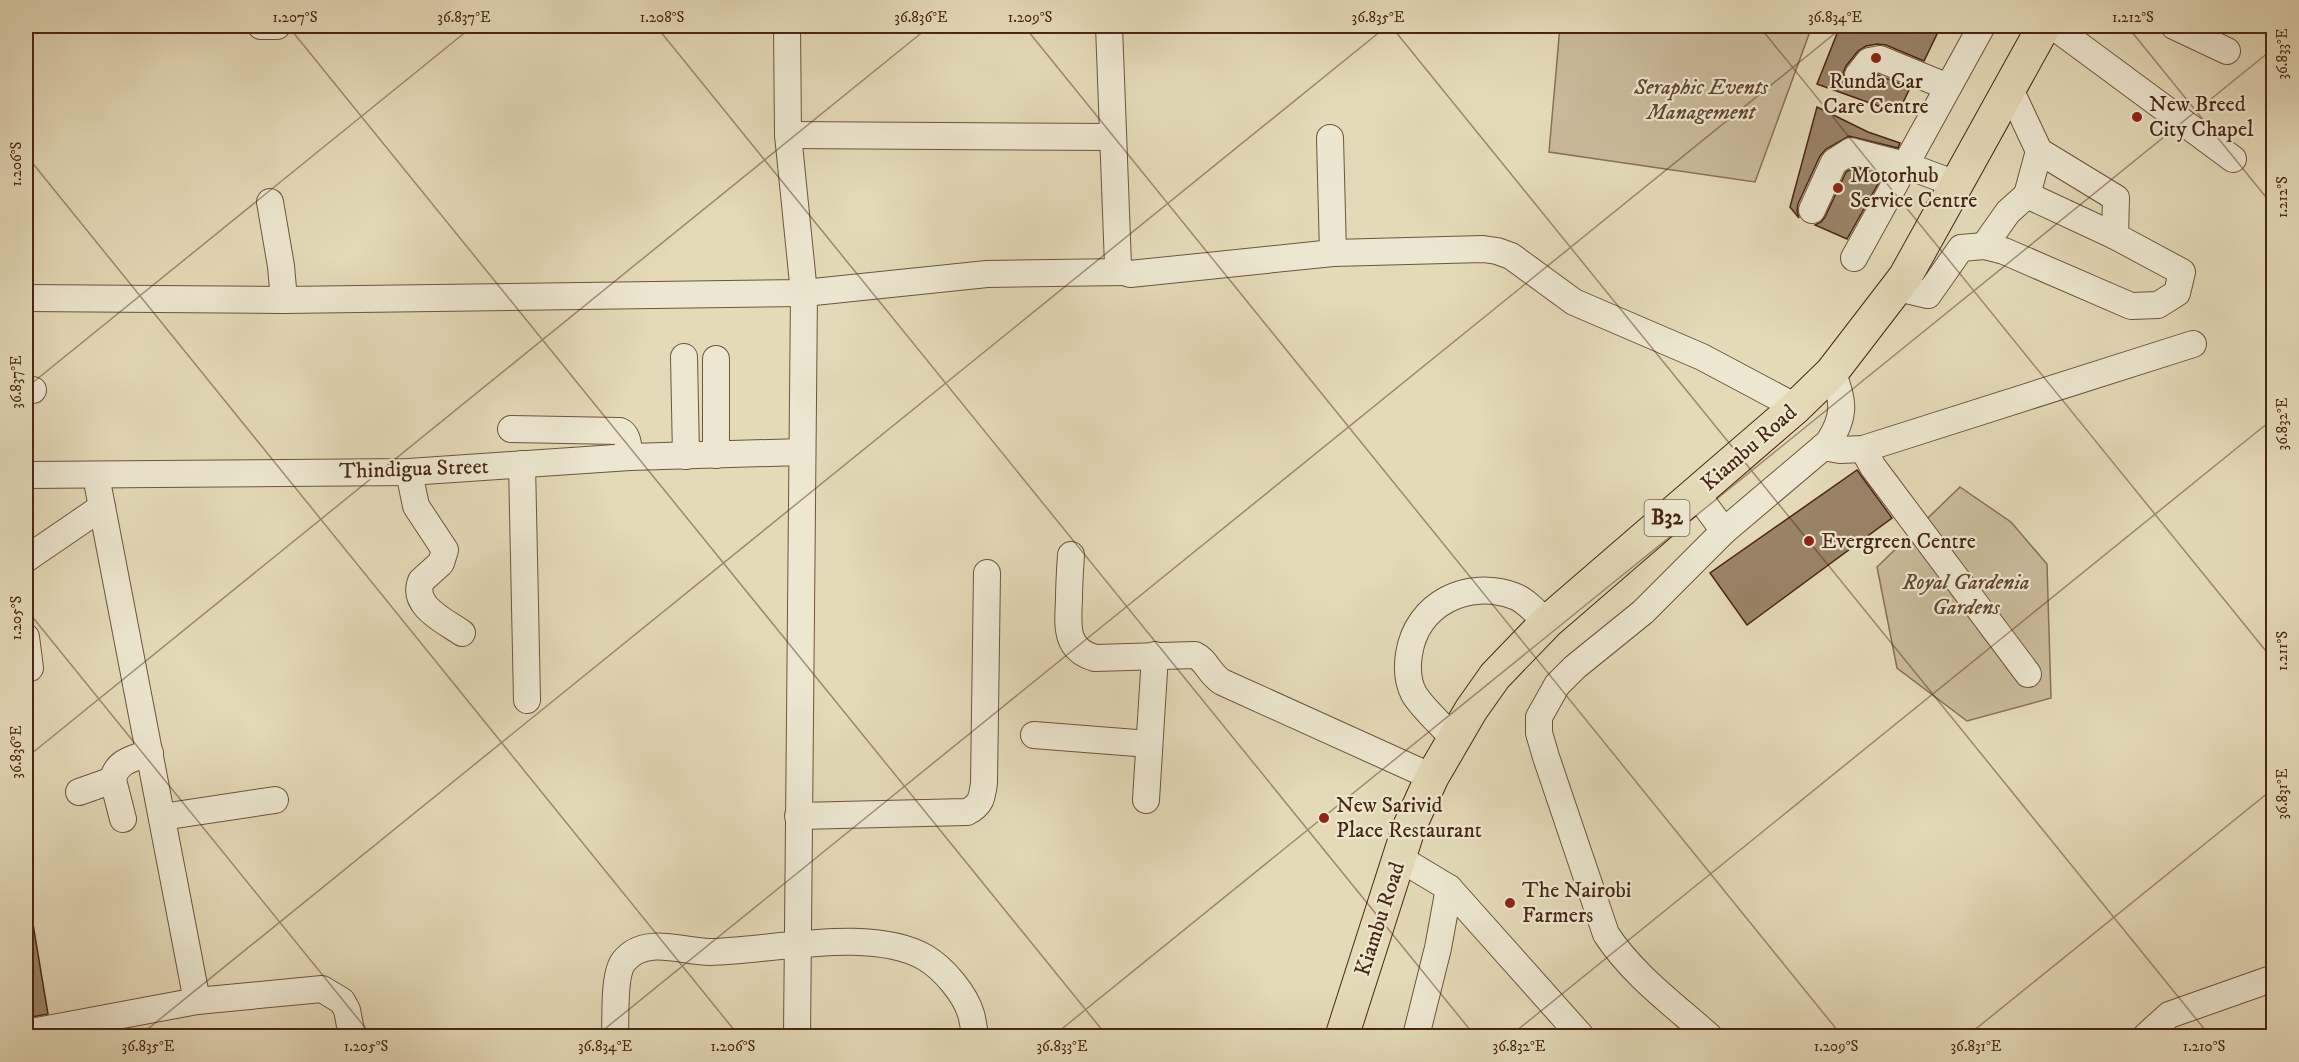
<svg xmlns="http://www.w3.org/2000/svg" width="2299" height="1062" font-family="'IM FELL DW Pica',serif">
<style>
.green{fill:#cabb9c;stroke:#8a7058;stroke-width:1.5}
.building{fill:#9a8469;stroke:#492613;stroke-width:1.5}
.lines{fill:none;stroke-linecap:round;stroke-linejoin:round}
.minor-casing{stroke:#70533c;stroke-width:28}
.highway-casing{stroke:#492613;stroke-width:35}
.minor{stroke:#ede7d1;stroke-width:26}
.highway{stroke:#e4dab8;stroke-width:33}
.ticks{fill:none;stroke:#492613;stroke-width:1.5;stroke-opacity:0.45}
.poi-dot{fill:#8f2418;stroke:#ede7d1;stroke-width:2}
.labels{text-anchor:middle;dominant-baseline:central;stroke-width:4.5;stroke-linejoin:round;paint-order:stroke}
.shield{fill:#ede7d1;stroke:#7a604c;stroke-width:1.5}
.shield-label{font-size:21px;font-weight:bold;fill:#492613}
.poi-label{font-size:22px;fill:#492613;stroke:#ede7d1;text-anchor:start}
.park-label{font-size:22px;font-style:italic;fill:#63442e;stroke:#ede7d1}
.street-label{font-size:22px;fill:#492613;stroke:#ede7d1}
.neatline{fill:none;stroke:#492613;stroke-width:2}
.ticks-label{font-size:15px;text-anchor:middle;fill:#492613}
</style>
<rect width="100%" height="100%" fill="#e4dab8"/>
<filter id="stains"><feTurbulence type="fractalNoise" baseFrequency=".00333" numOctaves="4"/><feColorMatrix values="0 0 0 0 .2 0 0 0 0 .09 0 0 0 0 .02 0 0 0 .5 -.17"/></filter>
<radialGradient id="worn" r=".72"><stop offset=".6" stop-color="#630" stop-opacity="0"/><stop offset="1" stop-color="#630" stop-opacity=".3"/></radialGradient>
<g class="green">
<polygon points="1560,26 1812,26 1755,182 1549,152"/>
<polygon points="1960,487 2011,522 2047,564 2051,698 1967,721 1897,668 1877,567"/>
</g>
<g class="building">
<polygon points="1840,26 1916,26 1938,32 1924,61 1886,45 1877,44 1866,46 1858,51 1846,66 1843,73 1844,80 1848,86 1855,90 1864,89 1878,75 1910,88 1898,113 1817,84"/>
<polygon points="1817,107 1868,132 1900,143 1898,148 1849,136 1826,149 1820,156 1798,204 1797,211 1799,218 1790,207"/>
<polygon points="1854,167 1883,175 1847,239 1815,225 1821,222 1825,217 1846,172"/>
<polygon points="1857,470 1892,518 1747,625 1710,573"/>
<polygon points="33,924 48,1014 26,1018 26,925"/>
</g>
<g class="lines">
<defs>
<g id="minor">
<polyline points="261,26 277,26"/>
<polyline points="787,26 788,135 804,293 797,1036"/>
<polyline points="1109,26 1118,265 1124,272 1130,274 1333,253 1483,249 1497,251 1511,256 1574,302 1702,357 1796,407"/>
<polyline points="2053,26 2233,159"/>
<polyline points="2174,26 2227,51"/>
<polyline points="1858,75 1869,61 1880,59 1948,87"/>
<polyline points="788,135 1113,137"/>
<polyline points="1330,138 1333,253"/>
<polyline points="2027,195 2039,151"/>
<polyline points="270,202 281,266 284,300"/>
<polyline points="1812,210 1834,162 1851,151 1905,165 1956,184"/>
<polyline points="1984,246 2008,212 2027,195 2115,236"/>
<polyline points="1854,258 1982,26"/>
<polyline points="1898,288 1928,295 1961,248 1984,246 2004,251 2131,306 2158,305 2177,293 2182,272 2115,236 2116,198 2039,151 2009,87"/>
<polyline points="26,298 284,300 804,293 987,274 1124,272"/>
<polyline points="684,357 686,456"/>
<polyline points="716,359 716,455"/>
<polyline points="26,391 33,390"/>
<path d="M 511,429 L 620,431 C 629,435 628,448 630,457"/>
<polyline points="1823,447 1840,450 1863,449 2193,344"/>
<polyline points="1863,449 1873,467 2028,674"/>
<polyline points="522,464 527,700"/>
<path d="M 409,472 L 416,506 L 445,550 L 441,563 L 421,581 C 411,606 445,621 462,633"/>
<polyline points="26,475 409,472 630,457 802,452"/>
<polyline points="96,476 197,1001"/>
<polyline points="1696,493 1724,531"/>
<path d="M 1071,555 C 1070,570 1069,584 1069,599 C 1068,625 1064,649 1095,658 L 1195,655 C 1206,660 1210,675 1222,682 L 1432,777"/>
<polyline points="26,559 102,507"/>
<polyline points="26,637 30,668"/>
<polyline points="1034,735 1149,744"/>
<path d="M 1454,739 C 1442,725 1423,709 1414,694 C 1407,681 1407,667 1409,654 C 1417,603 1468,579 1514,596 C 1526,600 1537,614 1547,622"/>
<polyline points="79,792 113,780"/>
<polyline points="1146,800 1155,655"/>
<path d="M 798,816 L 967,812 C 981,805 982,798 984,783 L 987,573"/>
<polyline points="162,817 275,800"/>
<path d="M 123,819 L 113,780 C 116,761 134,758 150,753"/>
<polyline points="1399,858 1449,888 1581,1036"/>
<polyline points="26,1033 197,1001 322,989 342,1001 347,1010 352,1036"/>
<path d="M 615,1036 C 616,1019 613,974 624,961 C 645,935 683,952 710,952 C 771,951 872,926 926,958 C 944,969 965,994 971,1014 C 973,1021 974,1029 975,1036"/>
<polyline points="1416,1036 1438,948 1449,888"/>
<path d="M 1709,1036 C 1673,1004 1632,974 1606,934 L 1546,757 L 1539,733 L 1539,717 L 1557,685 L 1575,667 L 1643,612 L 1724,531 L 1828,443 C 1846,416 1844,400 1832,372"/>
<polyline points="2146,1036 2169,1015 2274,978"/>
</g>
<polyline id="highway" points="1342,1036 1408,830 1432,777 1471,710 1495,676 1547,622 1796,407 1832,372 1905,277 2044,26"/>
</defs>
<use href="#minor" class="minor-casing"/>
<use href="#highway" class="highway-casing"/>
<use href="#minor" class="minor"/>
<use href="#highway" class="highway"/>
</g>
<path class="ticks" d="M 288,26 L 1107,1036M 656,26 L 1475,1036M 1024,26 L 1842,1036M 1391,26 L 2210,1036M 1759,26 L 2274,661M 2127,26 L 2274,207M 26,155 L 739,1036M 26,388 L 473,26M 26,609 L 372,1036M 26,758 L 930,26M 139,1036 L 1387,26M 596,1036 L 1844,26M 1053,1036 L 2274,48M 1510,1036 L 2274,418M 1967,1036 L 2274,788"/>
<g class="poi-dot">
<circle cx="1876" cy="58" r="6"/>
<circle cx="2137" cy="117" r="6"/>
<circle cx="1838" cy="188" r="6"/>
<circle cx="1809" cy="541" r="6"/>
<circle cx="1324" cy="818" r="6"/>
<circle cx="1510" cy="903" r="6"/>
</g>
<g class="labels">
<rect class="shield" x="1644.5" y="500" width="45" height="36" rx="4.5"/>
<g class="shield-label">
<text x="1667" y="518">B32</text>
</g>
<g class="poi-label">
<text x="1876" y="81" text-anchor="middle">Runda Car<tspan x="1876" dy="25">Care Centre</tspan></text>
<text x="2149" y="104">New Breed<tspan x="2149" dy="25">City Chapel</tspan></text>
<text x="1850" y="175">Motorhub<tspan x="1850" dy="25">Service Centre</tspan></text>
<text x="1821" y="541">Evergreen Centre</text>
<text x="1336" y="805">New Sarivid<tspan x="1336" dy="25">Place Restaurant</tspan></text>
<text x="1522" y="890">The Nairobi<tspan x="1522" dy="25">Farmers</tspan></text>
</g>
<g class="park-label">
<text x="1701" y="87">Seraphic Events<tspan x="1701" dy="25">Management</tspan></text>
<text x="1966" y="582">Royal Gardenia<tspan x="1966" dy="25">Gardens</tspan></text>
</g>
<g class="street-label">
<text transform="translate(1749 448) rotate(-41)">Kiambu Road</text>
<text transform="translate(414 469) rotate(-2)">Thindigua Street</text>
<text transform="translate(1380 919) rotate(-72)">Kiambu Road</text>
</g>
</g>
<rect width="2299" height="1062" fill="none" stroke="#e4dab8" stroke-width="66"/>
<rect x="33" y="33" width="2233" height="996" class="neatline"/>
<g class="ticks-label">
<text x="295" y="22">1.207°S</text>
<text x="464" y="22">36.837°E</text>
<text x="662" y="22">1.208°S</text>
<text x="921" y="22">36.836°E</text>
<text x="1030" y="22">1.209°S</text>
<text x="1378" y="22">36.835°E</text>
<text x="1835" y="22">36.834°E</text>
<text x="2133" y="22">1.212°S</text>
<text transform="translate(2282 54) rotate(-90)" y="5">36.833°E</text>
<text transform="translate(16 164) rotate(-90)" y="5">1.206°S</text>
<text transform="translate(2282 197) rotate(-90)" y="5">1.212°S</text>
<text transform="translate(16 382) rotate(-90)" y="5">36.837°E</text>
<text transform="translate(2282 424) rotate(-90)" y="5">36.832°E</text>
<text transform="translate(16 618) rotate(-90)" y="5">1.205°S</text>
<text transform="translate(2282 651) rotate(-90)" y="5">1.211°S</text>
<text transform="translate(16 752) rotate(-90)" y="5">36.836°E</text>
<text transform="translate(2282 794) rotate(-90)" y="5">36.831°E</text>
<text x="148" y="1051">36.835°E</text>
<text x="366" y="1051">1.205°S</text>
<text x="605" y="1051">36.834°E</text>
<text x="733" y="1051">1.206°S</text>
<text x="1062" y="1051">36.833°E</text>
<text x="1519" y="1051">36.832°E</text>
<text x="1836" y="1051">1.209°S</text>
<text x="1976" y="1051">36.831°E</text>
<text x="2204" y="1051">1.210°S</text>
</g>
<rect width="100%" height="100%" filter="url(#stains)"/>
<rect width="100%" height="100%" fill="url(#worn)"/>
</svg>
